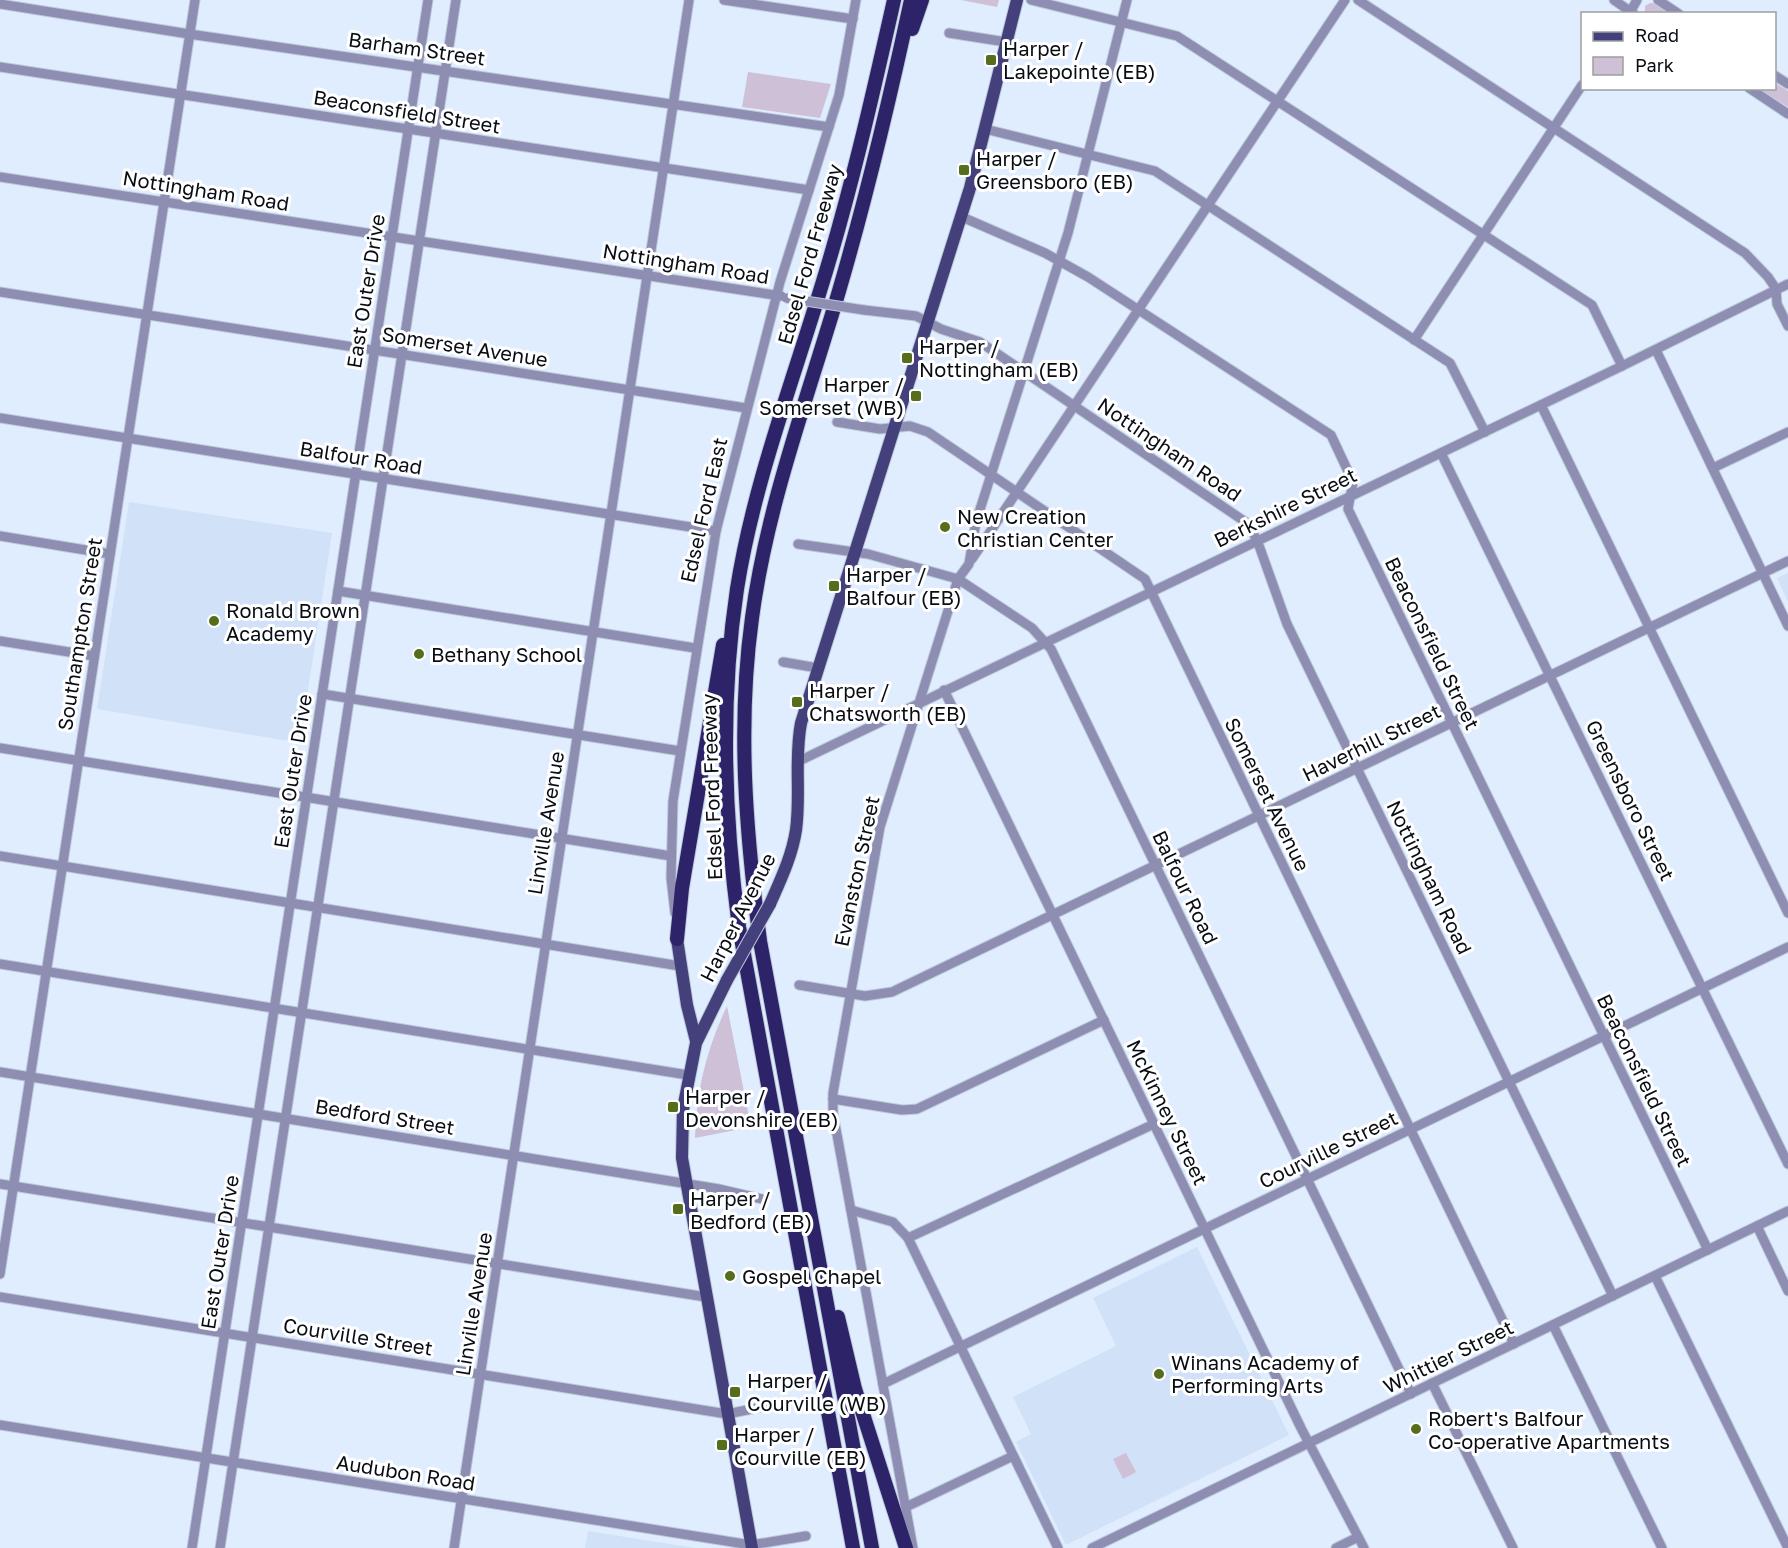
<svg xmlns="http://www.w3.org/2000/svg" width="1788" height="1548" font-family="'Golos Text',sans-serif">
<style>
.built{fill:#d1e1f7}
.green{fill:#cdc0d7}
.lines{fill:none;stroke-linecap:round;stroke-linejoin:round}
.minor-casing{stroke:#bdc9d9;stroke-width:11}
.major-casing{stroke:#bdc9d9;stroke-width:14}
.highway-casing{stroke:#bdc9d9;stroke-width:16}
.minor{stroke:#8d8eb1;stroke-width:9}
.major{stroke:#43407c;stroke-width:12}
.highway{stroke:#2c2368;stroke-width:14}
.minor-bridge-casing{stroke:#bdc9d9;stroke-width:11;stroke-linecap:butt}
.major-bridge-casing{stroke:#bdc9d9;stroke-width:14;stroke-linecap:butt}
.minor-bridge{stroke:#8d8eb1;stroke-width:9}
.major-bridge{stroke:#43407c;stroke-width:12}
.poi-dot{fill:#566d1c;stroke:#fff;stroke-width:2}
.labels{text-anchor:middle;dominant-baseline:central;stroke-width:6;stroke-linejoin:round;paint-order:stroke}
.street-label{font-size:20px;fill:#080d14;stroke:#fff}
.poi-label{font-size:20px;fill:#080d14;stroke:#fff;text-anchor:start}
</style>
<rect width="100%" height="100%" fill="#e0edfe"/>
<g class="built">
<polygon points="129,502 332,533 300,743 97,709"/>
<polygon points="1788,573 1788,602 1777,578"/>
<polygon points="1197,1247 1289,1435 1066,1545 1016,1442 1031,1434 1013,1397 1116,1346 1093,1298"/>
<polygon points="588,1531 695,1548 585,1548"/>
</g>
<g class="green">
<polygon points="961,0 999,0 997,7"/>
<polygon points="1650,3 1653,3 1669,13 1645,13 1645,6"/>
<polygon points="748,72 831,84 820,118 742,107"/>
<polygon points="1775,83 1788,91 1788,107 1759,89 1774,88"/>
<path d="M 727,1006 L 751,1127 L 695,1138 C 696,1091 707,1048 727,1006 Z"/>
<polygon points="1126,1453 1136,1472 1123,1479 1113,1459"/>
</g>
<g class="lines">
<defs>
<g id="minor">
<polyline points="724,0 853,19"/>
<polyline points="1031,0 1177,36 1592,305 1622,366"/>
<polyline points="1358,0 1745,253 1768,277 1776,289 1777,304 1788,326"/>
<polyline points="1614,0 1634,14"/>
<polyline points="1658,0 1679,14"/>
<polyline points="0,4 189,34 829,127"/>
<polyline points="1629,14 1637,0"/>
<polyline points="949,33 1006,42"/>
<polyline points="0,67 809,190"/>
<polyline points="1774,75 1788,84"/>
<polyline points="1749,88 1788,114"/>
<polyline points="985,129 1155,171 1450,363 1485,432"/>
<polyline points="0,177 781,296"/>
<polyline points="962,217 1045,253 1088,277 1331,435 1353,482 1348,509 1708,1250"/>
<polyline points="0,292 746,408"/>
<polyline points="864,310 916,316 941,329 980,342 1247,523 1257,540 1287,624 1613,1296"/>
<polyline points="1414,340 1582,85"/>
<polyline points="1656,350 1788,626"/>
<polyline points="1541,405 1788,913"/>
<polyline points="0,418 716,531"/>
<polyline points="837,422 880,429 910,426 928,432 1145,579 1514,1344"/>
<polyline points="1441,453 1788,1164"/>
<polyline points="1713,468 1788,432"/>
<polyline points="0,536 110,554"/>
<polyline points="798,544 868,554 958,579 1032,628 1051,649 1411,1394"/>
<polyline points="972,559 1345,0"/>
<polyline points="338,591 695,648"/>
<polyline points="0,641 94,656"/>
<polyline points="783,662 818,668"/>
<polyline points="944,690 1301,1428 1364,1548"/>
<polyline points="322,694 680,751"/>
<polyline points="0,748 671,856"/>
<polyline points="797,762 1622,366 1788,284"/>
<polyline points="0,856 680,966"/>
<polyline points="675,913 671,878 673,801 716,531 780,282 839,95 856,0"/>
<polyline points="0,964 688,1075"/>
<polyline points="799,985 865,996 892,992 1788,561"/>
<polyline points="0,1072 719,1189 762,1199"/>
<polyline points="833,1099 902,1110 917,1109 1104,1020"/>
<polyline points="0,1184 706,1297"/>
<polyline points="851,1210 893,1222 908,1238 1058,1548"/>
<polyline points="1757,1226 1788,1291"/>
<polyline points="908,1238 1154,1124"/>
<polyline points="0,1274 195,0"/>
<polyline points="1655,1276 1788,1548"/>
<polyline points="0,1297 727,1414 782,1403"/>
<polyline points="1553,1325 1662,1548"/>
<polyline points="1432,1383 1513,1548"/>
<polyline points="883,1384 1788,947"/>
<polyline points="0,1425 751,1545 806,1536"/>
<polyline points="906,1507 1013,1456"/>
<polyline points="192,1548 428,0"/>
<polyline points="220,1548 456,0"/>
<polyline points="454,1548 689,0"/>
<polyline points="913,1548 833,1113 833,1093 880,827 958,579 969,564 976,522 1068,233 1127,0"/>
<polyline points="1092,1548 1788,1211"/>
<polyline points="1336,1548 1358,1537"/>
</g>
<g id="major">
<path d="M 770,904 C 781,879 792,856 796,830 C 801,794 794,759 801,723 L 970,188 L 1017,0"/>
<polyline points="677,939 687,1005 696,1041"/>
<polyline points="727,980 696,1043 683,1109 682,1158 752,1548"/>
</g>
<g id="highway">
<polyline points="912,29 922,0"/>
<polyline points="677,939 682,888 723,645"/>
<polyline points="838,1317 855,1389 906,1548"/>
<path d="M 853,1548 L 739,927 C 724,815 720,701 737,589 C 753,487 790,389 820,291 C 850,195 872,98 894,0"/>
<path d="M 872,1548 L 760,941 C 746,833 737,726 752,618 C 767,505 807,400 839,291 C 867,195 890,98 911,0"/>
</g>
</defs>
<use href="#minor" class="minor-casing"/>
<use href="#major" class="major-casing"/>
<use href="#highway" class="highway-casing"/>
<use href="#minor" class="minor"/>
<use href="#major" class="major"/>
<use href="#highway" class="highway"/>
<defs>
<polyline id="minor-bridge" points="786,298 864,310"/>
<polyline id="major-bridge" points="727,980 770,904"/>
</defs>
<use href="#minor-bridge" class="minor-bridge-casing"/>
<use href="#major-bridge" class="major-bridge-casing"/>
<use href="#minor-bridge" class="minor-bridge"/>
<use href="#major-bridge" class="major-bridge"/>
</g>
<g class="poi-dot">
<rect x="985" y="54" width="12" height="12" rx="3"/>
<rect x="958" y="164" width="12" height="12" rx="3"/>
<rect x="901" y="352" width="12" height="12" rx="3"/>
<rect x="910" y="390" width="12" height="12" rx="3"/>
<circle cx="945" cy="527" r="6"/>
<rect x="828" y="580" width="12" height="12" rx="3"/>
<circle cx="214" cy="621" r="6"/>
<circle cx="419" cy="654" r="6"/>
<rect x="791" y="696" width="12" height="12" rx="3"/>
<rect x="667" y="1101" width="12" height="12" rx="3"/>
<rect x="672" y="1203" width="12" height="12" rx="3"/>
<circle cx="730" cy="1276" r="6"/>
<circle cx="1159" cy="1374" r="6"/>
<rect x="729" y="1386" width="12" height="12" rx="3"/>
<circle cx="1416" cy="1429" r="6"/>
<rect x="716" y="1439" width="12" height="12" rx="3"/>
</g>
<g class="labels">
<g class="street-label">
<text transform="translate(417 48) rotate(8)">Barham Street</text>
<text transform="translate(407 111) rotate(9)">Beaconsfield Street</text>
<text transform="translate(206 190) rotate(9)">Nottingham Road</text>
<text transform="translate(809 254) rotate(-74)">Edsel Ford Freeway</text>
<text transform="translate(686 263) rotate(9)">Nottingham Road</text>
<text transform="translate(365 291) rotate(-81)">East Outer Drive</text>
<text transform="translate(465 346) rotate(9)">Somerset Avenue</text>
<text transform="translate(1170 449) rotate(34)">Nottingham Road</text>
<text transform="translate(361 457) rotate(9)">Balfour Road</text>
<text transform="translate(1285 507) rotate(-26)">Berkshire Street</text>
<text transform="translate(703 510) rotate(-77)">Edsel Ford East</text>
<text transform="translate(79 634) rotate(-81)">Southampton Street</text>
<text transform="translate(1433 643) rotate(64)">Beaconsfield Street</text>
<text transform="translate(1371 742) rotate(-26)">Haverhill Street</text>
<text transform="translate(292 771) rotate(-81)">East Outer Drive</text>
<text transform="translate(711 787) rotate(-92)">Edsel Ford Freeway</text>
<text transform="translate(1268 794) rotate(64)">Somerset Avenue</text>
<text transform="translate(1631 800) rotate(64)">Greensboro Street</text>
<text transform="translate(545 823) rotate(-81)">Linville Avenue</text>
<text transform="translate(856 871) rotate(-78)">Evanston Street</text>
<text transform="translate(1430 877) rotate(64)">Nottingham Road</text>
<text transform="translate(1186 887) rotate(64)">Balfour Road</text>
<text transform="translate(737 917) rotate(-63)">Harper Avenue</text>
<text transform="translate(1645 1080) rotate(64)">Beaconsfield Street</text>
<text transform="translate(1168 1112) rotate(64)">McKinney Street</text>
<text transform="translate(385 1116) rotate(9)">Bedford Street</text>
<text transform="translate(1328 1149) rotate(-26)">Courville Street</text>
<text transform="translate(219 1252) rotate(-81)">East Outer Drive</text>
<text transform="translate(473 1304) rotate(-81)">Linville Avenue</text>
<text transform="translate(358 1336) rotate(9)">Courville Street</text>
<text transform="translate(1448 1356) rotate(-26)">Whittier Street</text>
<text transform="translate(406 1472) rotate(9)">Audubon Road</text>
</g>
<g class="poi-label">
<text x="1003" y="48">Harper /<tspan x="1003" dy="23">Lakepointe (EB)</tspan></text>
<text x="976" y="158">Harper /<tspan x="976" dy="23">Greensboro (EB)</tspan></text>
<text x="919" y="346">Harper /<tspan x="919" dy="23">Nottingham (EB)</tspan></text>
<text x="904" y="384" text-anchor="end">Harper /<tspan x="904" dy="23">Somerset (WB)</tspan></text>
<text x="957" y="516">New Creation<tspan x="957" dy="23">Christian Center</tspan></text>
<text x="846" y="574">Harper /<tspan x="846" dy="23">Balfour (EB)</tspan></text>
<text x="226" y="610">Ronald Brown<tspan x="226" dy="23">Academy</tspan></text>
<text x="431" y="654">Bethany School</text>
<text x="809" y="690">Harper /<tspan x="809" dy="23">Chatsworth (EB)</tspan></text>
<text x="685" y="1096">Harper /<tspan x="685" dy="23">Devonshire (EB)</tspan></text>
<text x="690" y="1198">Harper /<tspan x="690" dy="23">Bedford (EB)</tspan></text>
<text x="742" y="1276">Gospel Chapel</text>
<text x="1171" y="1362">Winans Academy of<tspan x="1171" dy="23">Performing Arts</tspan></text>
<text x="747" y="1380">Harper /<tspan x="747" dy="23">Courville (WB)</tspan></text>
<text x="1428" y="1418">Robert's Balfour<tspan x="1428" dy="23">Co-operative Apartments</tspan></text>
<text x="734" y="1434">Harper /<tspan x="734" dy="23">Courville (EB)</tspan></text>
</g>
</g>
<rect x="1581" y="12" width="195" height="78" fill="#ffffff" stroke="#9c9ea1" stroke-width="1.5"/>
<rect x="1593" y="32" width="30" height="9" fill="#43407c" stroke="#9c9ea1" stroke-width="1.5"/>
<text x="1635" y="42" font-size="18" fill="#080d14">Road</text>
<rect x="1593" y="57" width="30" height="18" fill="#cdc0d7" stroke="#9c9ea1" stroke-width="1.5"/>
<text x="1635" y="72" font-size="18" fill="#080d14">Park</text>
</svg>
